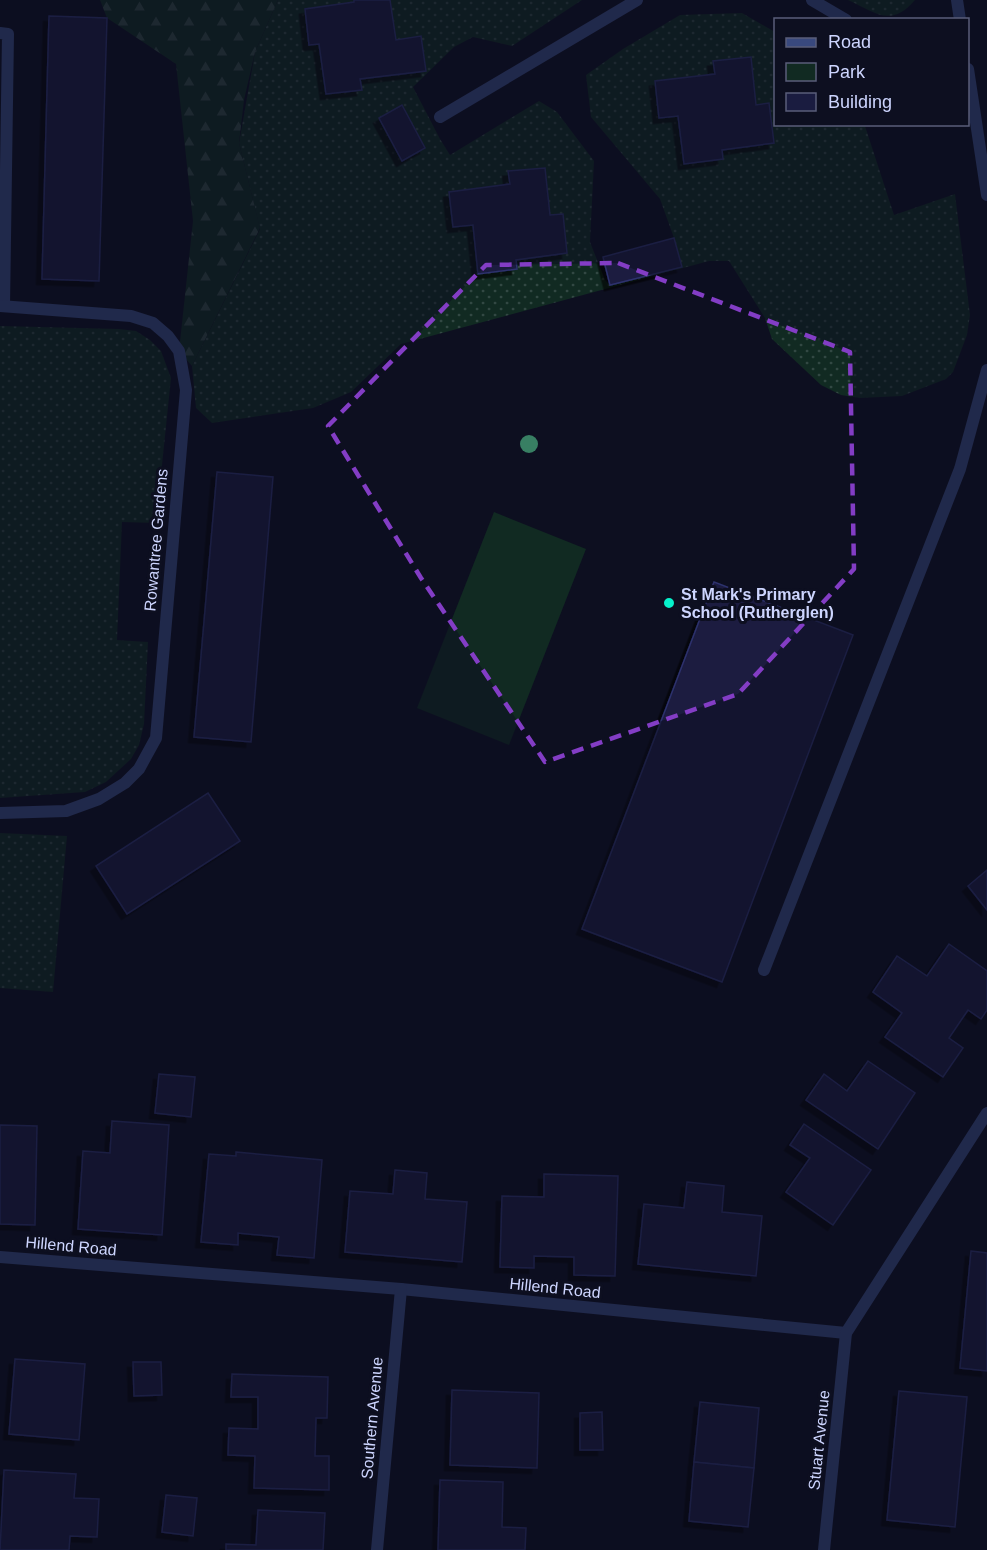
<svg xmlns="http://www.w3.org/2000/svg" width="987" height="1550" font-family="Arial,sans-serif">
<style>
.green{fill:url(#green-dots)}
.forest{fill:url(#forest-firs)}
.pitch{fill:#112a22}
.building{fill:#1a1c40;stroke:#2d316c;stroke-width:1.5;filter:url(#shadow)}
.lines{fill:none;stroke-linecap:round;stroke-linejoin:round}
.service{stroke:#39497e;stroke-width:12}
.minor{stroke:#39497e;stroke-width:12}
.tree{fill:#387f63}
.marked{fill:none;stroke:#833dc5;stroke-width:4.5;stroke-dasharray:12 8;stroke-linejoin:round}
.poi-dot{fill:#06f1cb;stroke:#0d0f20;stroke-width:2}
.labels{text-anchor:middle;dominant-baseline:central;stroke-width:6;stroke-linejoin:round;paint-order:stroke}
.street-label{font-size:16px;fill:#cdd5fe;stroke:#0d0f20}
.poi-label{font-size:16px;font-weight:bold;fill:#cdd5fe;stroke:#0d0f20;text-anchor:start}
</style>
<defs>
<pattern id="green-dots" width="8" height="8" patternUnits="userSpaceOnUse" patternTransform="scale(1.5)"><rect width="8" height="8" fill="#112a22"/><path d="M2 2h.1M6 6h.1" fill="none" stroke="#324843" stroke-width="1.8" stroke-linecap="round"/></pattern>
<pattern id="forest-firs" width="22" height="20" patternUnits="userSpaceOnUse" patternTransform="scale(1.5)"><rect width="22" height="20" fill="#112a22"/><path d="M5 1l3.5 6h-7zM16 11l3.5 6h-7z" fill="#324843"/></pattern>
<filter id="shadow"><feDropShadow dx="-5.5" dy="5.5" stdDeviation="0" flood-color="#0009"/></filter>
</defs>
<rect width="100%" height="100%" fill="#0d0f20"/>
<g class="green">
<polygon points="278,0 582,0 512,46 473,37 454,47 413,87 440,139 450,155 539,101 557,112 594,161 590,242 605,280 610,285 682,266 674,238 660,199 591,117 586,75 623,49 680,15 742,13 775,32 776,124 869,125 865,126 894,215 955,194 970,315 967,335 953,372 946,379 902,396 860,398 841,395 821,385 772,339 765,318 729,261 709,261 401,344 351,392 313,408 212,423 196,408 192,366 260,229 239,143 255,52"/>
<path d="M 848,0 L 915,0 C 891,28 876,13 848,0 Z"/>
<polygon points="0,326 119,329 136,331 150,340 161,351 171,378 156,523 122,522 117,640 148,642 144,724 139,745 131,759 106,782 85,792 0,798"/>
<polygon points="0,833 67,836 53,992 0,988"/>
</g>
<polygon class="forest" points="100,0 278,0 255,52 244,100 239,143 260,228 192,366 179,351 193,221 176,64 107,18"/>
<polygon class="pitch" points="494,512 586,549 509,745 417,708"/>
<g class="building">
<polygon points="354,0 390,0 396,40 421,36 426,71 360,79 362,90 326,94 319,44 309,45 305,9 354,2"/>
<polygon points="49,16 107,18 99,281 42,279"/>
<polygon points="751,57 756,105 769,103 774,143 722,150 723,159 684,164 678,116 659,118 655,81 715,74 713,61"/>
<polygon points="402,105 425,148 402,161 379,118"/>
<polygon points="545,168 550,215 563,214 567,253 516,260 517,269 478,274 473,225 453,227 449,192 510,184 508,171"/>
<polygon points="674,238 682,267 610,285 603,257"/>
<polygon points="217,472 273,477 251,742 194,737"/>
<polygon points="714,582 853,635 722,982 582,929"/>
<polygon points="208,793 240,841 127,914 96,866"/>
<polygon points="987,870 987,910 968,886"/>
<polygon points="949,944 987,971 987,1010 981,1019 968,1010 949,1038 963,1048 943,1077 885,1037 902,1013 873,992 897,956 927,976"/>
<polygon points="868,1061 915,1093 878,1149 806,1100 824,1074 847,1091"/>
<polygon points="159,1074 195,1077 191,1117 155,1113"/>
<polygon points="112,1121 169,1125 162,1235 78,1229 83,1151 110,1153"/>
<polygon points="804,1124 871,1170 833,1225 786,1192 810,1158 790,1145"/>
<polygon points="0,1125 37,1126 35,1225 0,1224"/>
<polygon points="236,1152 322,1160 314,1258 277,1255 279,1237 238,1233 238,1245 201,1242 209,1154 236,1156"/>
<polygon points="395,1170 427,1173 425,1199 467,1202 462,1262 345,1252 350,1191 393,1194"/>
<polygon points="544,1174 618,1176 615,1276 574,1275 574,1257 534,1256 534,1268 500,1267 502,1196 544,1197"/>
<polygon points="687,1182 724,1186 722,1212 762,1216 756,1276 638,1264 644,1204 684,1208"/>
<polygon points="971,1251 987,1253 987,1371 960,1368"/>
<polygon points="15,1359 85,1364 79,1440 9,1434"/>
<polygon points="133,1362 161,1362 162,1395 134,1396"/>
<polygon points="232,1374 328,1377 327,1418 316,1418 315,1456 329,1456 329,1490 254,1488 255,1456 228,1455 229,1428 258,1429 258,1397 231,1397"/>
<polygon points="452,1390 539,1393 537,1468 450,1465"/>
<polygon points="899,1391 967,1397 955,1527 887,1520"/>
<polygon points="700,1402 759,1408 754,1468 694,1462"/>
<polygon points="602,1412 603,1450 580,1450 580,1413"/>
<polygon points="694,1462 754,1468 748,1527 689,1521"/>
<polygon points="4,1470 76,1474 74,1498 99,1499 97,1537 70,1536 69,1550 0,1550"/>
<polygon points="440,1480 503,1482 502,1527 526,1528 525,1550 438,1550"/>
<polygon points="166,1495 197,1498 193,1536 162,1532"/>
<polygon points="258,1510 325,1513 323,1550 226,1550 226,1544 256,1545"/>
</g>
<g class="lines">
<polyline class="service" points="764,970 960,469 987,370"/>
<g class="minor">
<polyline points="812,0 846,20"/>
<polyline points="957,0 960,20"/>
<polyline points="0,33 8,34 4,306"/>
<polyline points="968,69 987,195"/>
<polyline points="440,117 637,0"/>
<polyline points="0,306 131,316 153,323 168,336 179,351 186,390 156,738 139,769 125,783 99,799 66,811 0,813"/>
<polyline points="0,1257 401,1289 846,1333"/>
<polyline points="377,1550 401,1289"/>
<polyline points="824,1550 846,1333 987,1113"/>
</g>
</g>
<circle class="tree" cx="529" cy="444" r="9"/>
<path d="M0 0H987V1550H0ZM 618,263 L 850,352 L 854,569 L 738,694 L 545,762 L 421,578 L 328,426 L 486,265 Z" fill="#0d0f20" fill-opacity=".55" fill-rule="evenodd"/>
<path class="marked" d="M 618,263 L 850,352 L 854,569 L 738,694 L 545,762 L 421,578 L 328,426 L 486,265 Z"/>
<circle class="poi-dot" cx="669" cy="603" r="6"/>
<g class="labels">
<g class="street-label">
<text transform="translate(156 540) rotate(-85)">Rowantree Gardens</text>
<text transform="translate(71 1246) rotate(5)">Hillend Road</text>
<text transform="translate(555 1288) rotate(6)">Hillend Road</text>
<text transform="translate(372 1418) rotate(-85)">Southern Avenue</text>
<text transform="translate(819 1440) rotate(-84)">Stuart Avenue</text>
</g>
<g class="poi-label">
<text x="681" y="594">St Mark's Primary<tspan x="681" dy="18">School (Rutherglen)</tspan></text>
</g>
</g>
<rect x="774" y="18" width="195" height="108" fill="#0d0f20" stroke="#5a5e79" stroke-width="1.5"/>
<rect x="786" y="38" width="30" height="9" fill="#39497e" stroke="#5a5e79" stroke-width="1.5"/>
<text x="828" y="48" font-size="18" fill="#cdd5fe">Road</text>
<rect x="786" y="63" width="30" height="18" fill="#112a22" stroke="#5a5e79" stroke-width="1.5"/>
<text x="828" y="78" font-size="18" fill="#cdd5fe">Park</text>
<rect x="786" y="93" width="30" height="18" fill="#1a1c40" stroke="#5a5e79" stroke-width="1.5"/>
<text x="828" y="108" font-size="18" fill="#cdd5fe">Building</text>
</svg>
